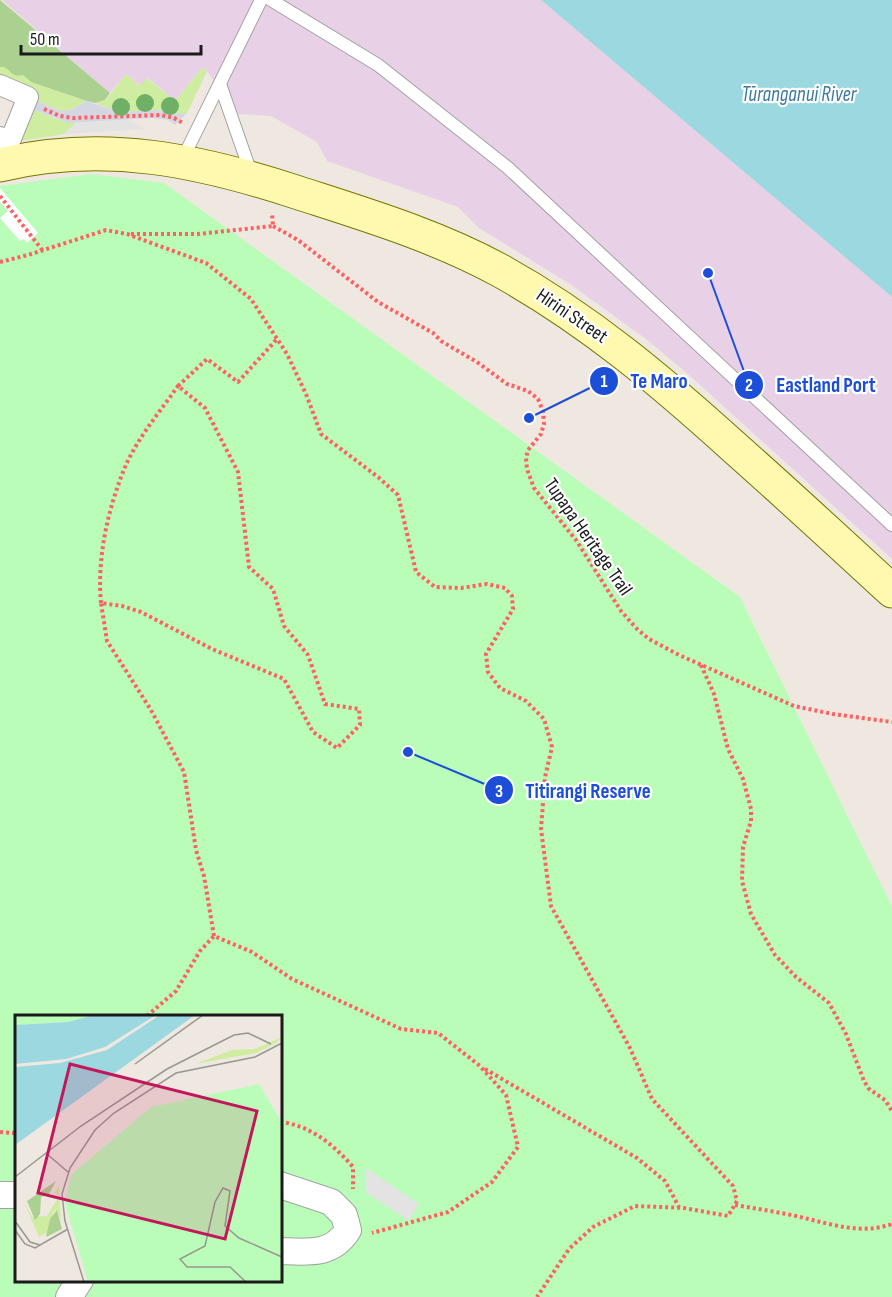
<svg xmlns="http://www.w3.org/2000/svg" width="892" height="1297" font-family="'Sofia Sans Condensed',sans-serif">
<style>
.industrial{fill:#e8d1e6}
.grass{fill:#cfeda1}
.forest{fill:#abd191}
.park{fill:#bafdb8;fill-rule:evenodd}
.parking{fill:#e3e3e3}
.plaza{fill:#d4d6e4}
.water{fill:#9cd8e0}
.pier{fill:#fff}
.lines{fill:none;stroke-linecap:round;stroke-linejoin:round}
.service-casing{stroke:#a2a2a2;stroke-width:14}
.pedestrian-casing{stroke:#a2a2a2;stroke-width:22}
.minor-casing{stroke:#a2a2a2;stroke-width:28}
.secondary-casing{stroke:#757400;stroke-width:35}
.path{stroke:#ff6062;stroke-width:4;stroke-dasharray:3 3;stroke-linecap:butt}
.service{stroke:#fff;stroke-width:12}
.pedestrian{stroke:#fff;stroke-width:20}
.minor{stroke:#fff;stroke-width:26}
.secondary{stroke:#fef9ae;stroke-width:33}
.tree{fill:#6faf66}
.labels{text-anchor:middle;dominant-baseline:central;stroke-width:4.5;stroke-linejoin:round;paint-order:stroke}
.street-label{font-size:20px;fill:#1b1b1b;stroke:#fff}
.water-label{font-size:21px;font-style:italic;fill:#3d7aa1;stroke:#fff}
.inset-road{fill:none;stroke:#9a9691;stroke-width:1.5}
.view{fill:#c2185b;fill-opacity:0.15;stroke:#c2185b;stroke-width:3}
.inset-edge{fill:none;stroke:#1b1b1b;stroke-width:3}
.leader{fill:none;stroke:#1d4ed8;stroke-width:2}
.callout-dot{fill:#1d4ed8;stroke:#fff;stroke-width:2}
.mark-label{font-size:18px;text-anchor:middle;font-weight:bold;fill:#fff}
.callout-label{font-size:21px;text-anchor:middle;font-weight:bold;fill:#1d4ed8;stroke:#fff;stroke-width:4.5;stroke-linejoin:round;paint-order:stroke}
</style>
<rect width="100%" height="100%" fill="#eee8e0"/>
<polygon class="industrial" points="2,0 541,0 892,297 892,559 688,374 646,339 570,284 479,228 458,207 327,161 317,142 271,116 238,114 207,71 202,68 175,101 148,78 140,86 126,74 110,93"/>
<g class="grass">
<path d="M 0,67 L 4,67 C 12,72 13,78 23,75 L 31,82 L 87,101 L 71,110 L 60,111 L 0,85 Z"/>
<polygon points="202,68 207,71 187,113 179,114 158,110 118,112 95,103 106,100 126,74 139,86 147,78 175,101"/>
<polygon points="24,106 59,120 76,123 65,134 20,141"/>
</g>
<path class="forest" d="M 0,0 L 110,93 L 105,100 L 95,103 L 87,101 L 31,82 L 23,75 C 13,78 12,72 4,67 L 0,67 Z"/>
<path class="park" d="M 91,174 L 164,183 L 740,597 L 892,907 L 892,1297 L 0,1297 L 0,186 ZM 16,1016 L 280,1016 L 280,1280 L 16,1280 Z"/>
<g class="parking">
<polygon points="128,120 146,129 63,134 76,123"/>
<polygon points="366,1168 419,1204 409,1221 365,1192"/>
</g>
<polygon class="plaza" points="28,97 60,111 71,110 87,101 118,112 158,110 179,114 187,113 175,125 169,120 152,118 68,123 24,106"/>
<polygon class="water" points="541,0 892,0 892,297"/>
<polygon class="pier" points="0,188 38,233 27,243 24,239 20,241 0,218 8,211 0,202"/>
<g class="lines">
<defs>
<g id="service">
<polyline points="271,0 378,65 507,167 892,525"/>
<polyline points="220,84 251,173"/>
<polyline points="182,160 261,0"/>
</g>
<polyline id="pedestrian" points="0,85 28,97 10,141 0,137"/>
<g id="minor">
<path d="M 280,1185 L 331,1202 L 344,1215 L 348,1230 C 332,1256 308,1252 280,1251"/>
<polyline points="0,1195 16,1195"/>
<polyline points="69,1297 80,1280"/>
</g>
<path id="secondary" d="M 0,165 C 104,140 199,160 299,193 C 367,215 437,236 501,271 C 589,320 661,381 735,448 C 788,495 840,543 892,591"/>
</defs>
<use href="#service" class="service-casing"/>
<use href="#pedestrian" class="pedestrian-casing"/>
<use href="#minor" class="minor-casing"/>
<use href="#secondary" class="secondary-casing"/>
<g class="path">
<polyline points="44,109 60,116 73,118 161,115 174,118 183,123"/>
<polyline points="0,196 43,251"/>
<polyline points="273,226 298,240 378,302 433,333 441,341 477,362 507,384 528,391 538,399 543,411 544,424 541,434 528,450 526,458 527,469 534,488 576,540 621,611 637,629 649,639 679,655 794,706 833,714 892,722"/>
<polyline points="131,234 198,234 273,226 272,214"/>
<polyline points="0,262 28,255 106,230 127,234 206,263 251,299 287,354 306,394 321,434 378,477 398,495 416,572 435,587 461,588 487,584 505,588 512,596 513,609 486,654 488,672 500,688 526,701 544,719 552,747 545,777 541,829 551,906 630,1048 652,1099 733,1186 737,1201 728,1216 684,1208 635,1206 593,1227 569,1249 537,1297"/>
<path d="M 101,603 C 97,559 107,513 123,472 C 135,441 159,413 178,386"/>
<polyline points="701,665 714,694 728,749 743,779 751,809 751,821 743,847 742,881 751,914 775,955 796,977 829,1003 846,1034 864,1081 869,1089 885,1100 892,1111"/>
<polyline points="214,936 204,876 196,850 184,772 151,710 107,641 101,603 122,606 141,612 212,649 284,679 313,732 337,748 360,725 359,709 325,704 308,655 284,626 273,589 249,567 238,472 205,408 178,386 207,359 238,382 277,339"/>
<polyline points="147,1016 176,991 200,951 214,936 252,952 292,979 401,1029 438,1033 480,1066 506,1095 518,1147 492,1182 448,1212 372,1233"/>
<polyline points="485,1069 637,1158 665,1181 679,1207"/>
<path d="M 280,1122 C 310,1125 334,1145 353,1167 L 353,1189"/>
<polyline points="0,1132 13,1133 16,1131"/>
<path d="M 735,1205 C 757,1209 779,1212 800,1217 C 831,1224 861,1235 892,1224"/>
</g>
<use href="#service" class="service"/>
<use href="#pedestrian" class="pedestrian"/>
<use href="#minor" class="minor"/>
<use href="#secondary" class="secondary"/>
</g>
<g class="tree">
<circle cx="145" cy="103" r="9"/>
<circle cx="170" cy="106" r="9"/>
<circle cx="121" cy="107" r="9"/>
</g>
<g class="labels">
<g class="street-label">
<text transform="translate(572 316) rotate(34)">Hirini Street</text>
<text transform="translate(588 537) rotate(55)">Tupapa Heritage Trail</text>
</g>
<g class="water-label">
<text x="799" y="94">Tūranganui River</text>
</g>
</g>
<g transform="translate(15 1015)">
<rect width="267" height="267" fill="#eee8e0"/>
<path d="M 267,22 L 261,28 L 241,38 L 180,49 L 217,35 L 240,34 ZM 44,171 L 46,205 L 42,195 L 39,196 L 33,217 L 24,222 L 9,187 L 17,202 L 32,201 L 44,181 L 39,178 Z" fill="#cfeda1"/>
<path d="M 41,166 L 34,179 L 26,182 L 25,199 L 20,205 L 12,186 ZM 42,195 L 47,214 L 31,222 L 35,204 Z" fill="#abd191"/>
<path d="M 0,0 L 79,0 L 53,7 L 0,10 ZM 244,69 L 267,108 L 267,267 L 73,267 L 50,188 L 56,160 L 136,92 Z" fill="#bafdb8"/>
<path d="M 79,0 L 180,0 L 0,130 L 0,10 L 53,7 Z" fill="#9cd8e0"/>
<path d="M 141,0 L 145,0 L 92,35 L 45,48 L 0,52 L 0,49 L 51,44 L 90,32 Z" fill="#eee8e0"/>
<path class="inset-road" d="M 120,49 L 188,0M 32,139 L 53,157M 0,162 L 66,111 L 152,54 L 219,20 L 233,18 L 256,29M 0,206 L 15,227 L 25,230M 0,215 L 10,229 L 20,233 L 53,214M 69,267 L 50,206 L 47,179 L 55,153 L 80,115 L 99,98 L 161,58 L 240,42 L 267,28M 231,267 L 215,252 L 172,252 L 165,244 L 190,231 L 200,187 L 208,173 L 215,176 L 210,211 L 224,223 L 267,242"/>
<path class="view" d="M 55,49 L 242,96 L 210,224 L 23,178 Z"/>
<rect width="267" height="267" class="inset-edge"/>
</g>
<path class="leader" d="M529 418L604 381M708 273L749 385M408 752L499 790"/>
<g class="callout-dot">
<circle cx="529" cy="418" r="6"/>
<circle cx="708" cy="273" r="6"/>
<circle cx="408" cy="752" r="6"/>
<circle cx="604" cy="381" r="15"/>
<circle cx="749" cy="385" r="15"/>
<circle cx="499" cy="790" r="15"/>
</g>
<g class="mark-label">
<text x="604" y="387">1</text>
<text x="749" y="391">2</text>
<text x="499" y="797">3</text>
</g>
<g class="callout-label">
<text x="659" y="388">Te Maro</text>
<text x="826" y="392">Eastland Port</text>
<text x="588" y="798">Titirangi Reserve</text>
</g>
<path d="M21 45v9h180v-9" fill="none" stroke="#1b1b1b" stroke-width="3"/>
<text x="30" y="45" font-size="18" fill="#1b1b1b" stroke="#ffffff" stroke-width="4.5" paint-order="stroke">50 m</text>
</svg>
